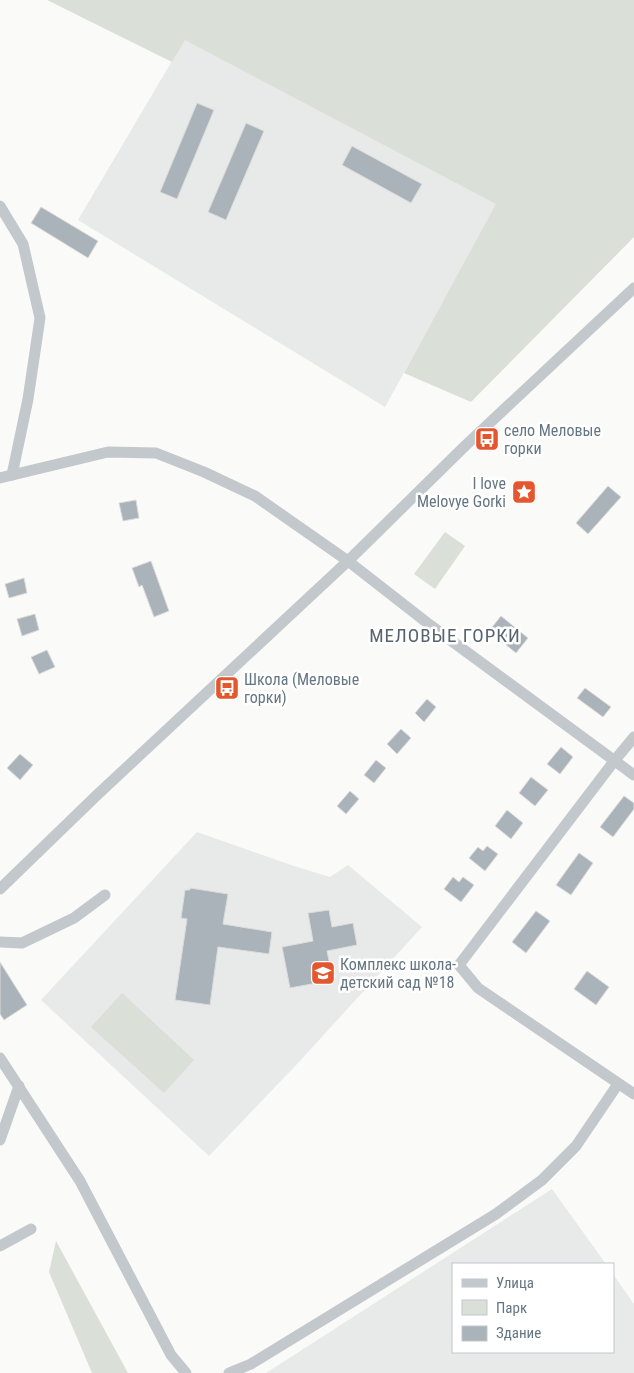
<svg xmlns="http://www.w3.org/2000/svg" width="634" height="1373" font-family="'Roboto Condensed',sans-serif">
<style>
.built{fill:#e8e9e9}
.green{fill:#dadfd7}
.building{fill:#aab3b9;stroke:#dcdcda}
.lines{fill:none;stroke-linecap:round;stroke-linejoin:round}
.minor{stroke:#c3c8cc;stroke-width:11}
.labels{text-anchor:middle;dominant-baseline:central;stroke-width:5;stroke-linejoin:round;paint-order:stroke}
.poi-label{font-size:16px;fill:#657683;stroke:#fff;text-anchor:start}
.quarter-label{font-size:19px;letter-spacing:1px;fill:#57646e;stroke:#fff}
</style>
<rect width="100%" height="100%" fill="#fafaf8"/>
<g class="built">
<polygon points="185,39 497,204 385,407 78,220"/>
<polygon points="197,832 291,865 330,877 348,865 422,927 299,1062 209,1156 41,1000"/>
<polygon points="552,1189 606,1264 453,1264 453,1352 613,1352 613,1274 634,1304 634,1373 266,1373"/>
</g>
<g class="green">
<polygon points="47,0 634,0 634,237 471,402 404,373 496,204 185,40 172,62"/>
<polygon points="445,532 465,546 435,589 414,574"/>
<polygon points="122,993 194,1060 164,1093 91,1027"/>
<polygon points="56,1241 128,1373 92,1373 49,1272"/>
</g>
<g class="building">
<polygon points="197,103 214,110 177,199 160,192"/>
<polygon points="246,123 264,131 226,220 208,212"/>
<polygon points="352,146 422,184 411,203 342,165"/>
<polygon points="41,207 98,241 88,258 31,223"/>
<polygon points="608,486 621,497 588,534 576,523"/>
<polygon points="136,500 139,518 123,521 119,503"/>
<polygon points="151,561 169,611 154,617 142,585 139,587 132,568"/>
<polygon points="24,578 27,593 9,598 5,584"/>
<polygon points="35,614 39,630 22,636 17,619"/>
<polygon points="501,616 528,638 516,653 489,631"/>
<polygon points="47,650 55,667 39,674 31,657"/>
<polygon points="585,688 611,707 603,717 577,698"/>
<polygon points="427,699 436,707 424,722 415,713"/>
<polygon points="401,729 411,738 397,754 387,744"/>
<polygon points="561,747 573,757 560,774 547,764"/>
<polygon points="20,754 33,765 20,780 7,768"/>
<polygon points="376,760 386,768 374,783 364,775"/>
<polygon points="531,777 548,790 535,806 519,793"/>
<polygon points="350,791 359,799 346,814 337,806"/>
<polygon points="624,796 634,803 634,809 613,837 600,827"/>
<polygon points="507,810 523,823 511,839 495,826"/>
<polygon points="487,846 498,854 485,871 469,858 478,847 483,851"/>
<polygon points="579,853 593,863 571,895 556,885"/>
<polygon points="453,877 459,882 463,877 474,885 461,902 444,889"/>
<polygon points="190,888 228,894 223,924 272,932 269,954 218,947 210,1005 175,1000 187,919 181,918 185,890 190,890"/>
<polygon points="329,910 332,927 353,923 357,945 327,951 333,980 290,988 282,947 313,941 308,913"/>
<polygon points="536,911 550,921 526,953 512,942"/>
<polygon points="0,962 27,1005 4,1020 0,1014"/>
<polygon points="587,971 609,987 596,1005 574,989"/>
</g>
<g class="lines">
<g class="minor">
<polyline points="0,206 23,244 40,318 28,399 12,475"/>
<polyline points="0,478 108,452 156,453 204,472 255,496 348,561 430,625 634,775"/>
<polyline points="634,737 615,760 459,965 478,988 634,1094"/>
<polyline points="0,889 97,795 348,561 466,445 634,288"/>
<polyline points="0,942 22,943 74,918 105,895"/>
<polyline points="0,1058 80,1181 171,1355 186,1373"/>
<polyline points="0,1140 19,1086"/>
<polyline points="0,1246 31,1229"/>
<polyline points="229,1373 251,1364 496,1214 542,1180 576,1146 618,1084"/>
</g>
</g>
<defs>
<symbol id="bus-square" viewBox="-11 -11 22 22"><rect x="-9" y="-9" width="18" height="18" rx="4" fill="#e4572e" stroke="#fff"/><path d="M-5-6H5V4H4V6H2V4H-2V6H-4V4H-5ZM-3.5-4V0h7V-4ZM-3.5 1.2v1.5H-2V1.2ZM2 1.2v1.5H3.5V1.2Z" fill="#fff"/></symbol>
<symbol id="sight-square" viewBox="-11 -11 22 22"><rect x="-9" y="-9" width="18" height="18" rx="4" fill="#e4572e" stroke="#fff"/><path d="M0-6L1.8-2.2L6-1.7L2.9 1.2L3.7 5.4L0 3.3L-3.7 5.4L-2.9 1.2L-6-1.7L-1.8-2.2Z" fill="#fff"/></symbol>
<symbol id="school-square" viewBox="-11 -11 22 22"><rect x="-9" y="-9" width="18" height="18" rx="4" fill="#e4572e" stroke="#fff"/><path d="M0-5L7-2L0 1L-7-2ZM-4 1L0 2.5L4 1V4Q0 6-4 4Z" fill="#fff"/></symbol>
</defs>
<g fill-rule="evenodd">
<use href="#bus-square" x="473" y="425" width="28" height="28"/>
<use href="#sight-square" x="510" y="478" width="28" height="28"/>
<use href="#bus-square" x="213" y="674" width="28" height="28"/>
<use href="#school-square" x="309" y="959" width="28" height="28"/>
</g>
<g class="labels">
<g class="poi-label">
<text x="504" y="430">село Меловые<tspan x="504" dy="18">горки</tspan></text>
<text x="506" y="483" text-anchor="end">I love<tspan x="506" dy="18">Melovye Gorki</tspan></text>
<text x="244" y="679">Школа (Меловые<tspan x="244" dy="18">горки)</tspan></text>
<text x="340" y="964">Комплекс школа-<tspan x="340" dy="18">детский сад №18</tspan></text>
</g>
<g class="quarter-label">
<text x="445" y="635">МЕЛОВЫЕ ГОРКИ</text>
</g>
</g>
<rect x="452" y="1263" width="162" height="90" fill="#ffffff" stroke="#c1c8cd"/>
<rect x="462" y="1279" width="25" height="8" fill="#c3c8cc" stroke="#c1c8cd"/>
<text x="496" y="1288" font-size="15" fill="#657683">Улица</text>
<rect x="462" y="1300" width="25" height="15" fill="#dadfd7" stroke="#c1c8cd"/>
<text x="496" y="1313" font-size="15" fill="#657683">Парк</text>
<rect x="462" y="1326" width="25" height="15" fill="#aab3b9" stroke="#c1c8cd"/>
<text x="496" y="1338" font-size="15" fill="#657683">Здание</text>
</svg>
